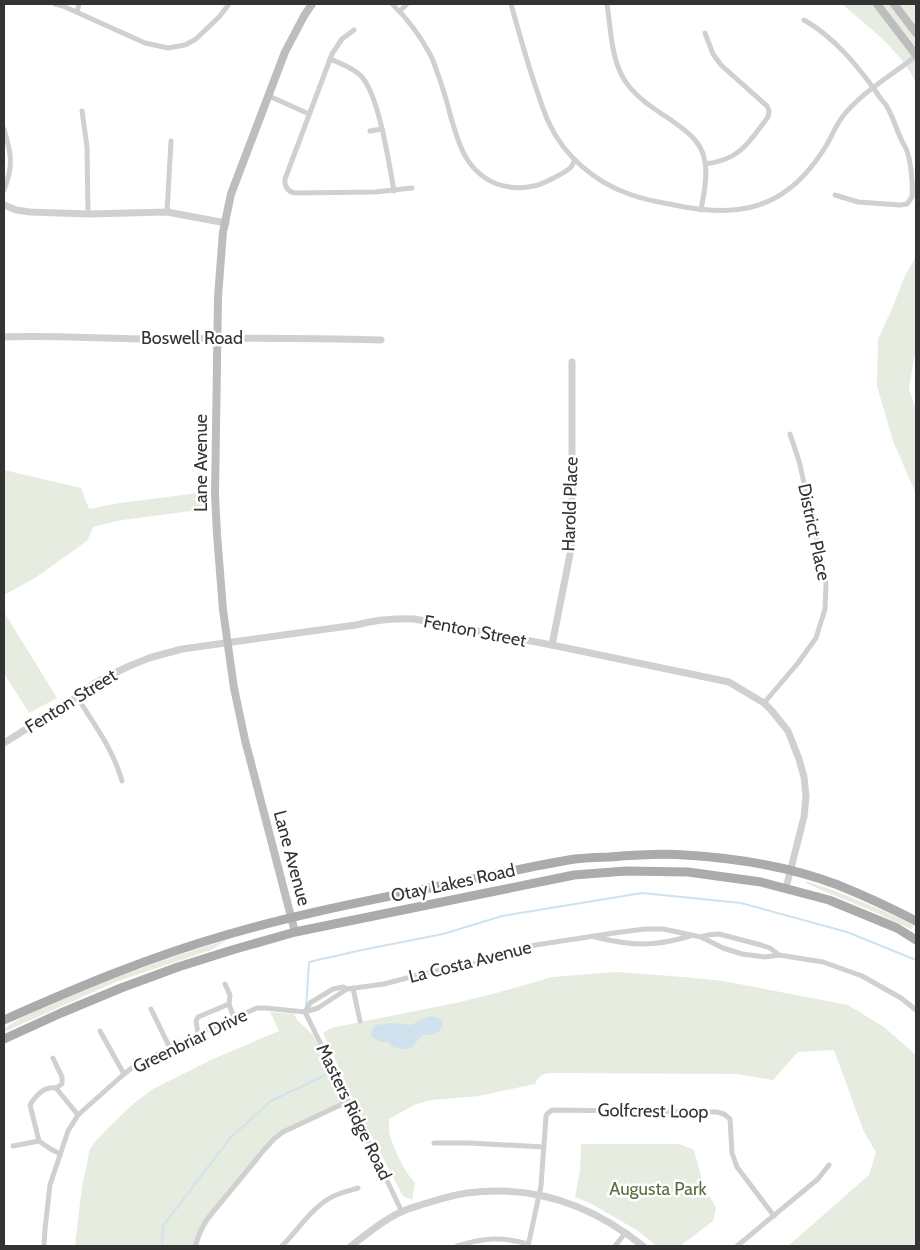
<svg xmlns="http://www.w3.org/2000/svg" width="920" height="1250" font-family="Cabin,sans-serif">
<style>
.green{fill:#e6ecdf}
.water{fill:#cfe2ee}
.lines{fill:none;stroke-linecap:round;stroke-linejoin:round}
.stream{stroke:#cfe2ee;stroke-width:2}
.minor{stroke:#d0d0d0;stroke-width:5}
.tertiary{stroke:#d0d0d0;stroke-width:7}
.secondary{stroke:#bdbdbd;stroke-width:8}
.primary{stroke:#ababab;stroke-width:9}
.labels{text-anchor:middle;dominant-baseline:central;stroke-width:5;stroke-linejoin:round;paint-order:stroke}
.street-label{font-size:18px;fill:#333;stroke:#fff}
.park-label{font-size:18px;fill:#56703f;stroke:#fff}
</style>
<rect width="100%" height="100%" fill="#fff"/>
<g class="green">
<path d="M 842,4 L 916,4 L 916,83 C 900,49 869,28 842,4 Z"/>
<polygon points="916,256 916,346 909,389 916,409 916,494 893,441 877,386 878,339 892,309 904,278"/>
<polygon points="4,470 81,488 89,509 120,503 206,492 207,509 122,520 93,527 87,541 35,578 4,595"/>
<polygon points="4,612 57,698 29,713 4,673"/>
<path d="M 806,881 C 843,893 879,908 913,925 L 914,926 L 911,929 L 870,910 L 826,892 L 806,883 Z"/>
<path d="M 227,940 L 211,950 L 118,981 L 4,1032 L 4,1029 C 19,1017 37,1011 55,1003 C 110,978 168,958 227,940 Z"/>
<path d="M 616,972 L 684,977 L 723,981 L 848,1005 L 884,1027 L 916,1055 L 916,1246 L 788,1246 L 869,1175 L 876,1152 L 864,1132 L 834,1050 L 798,1052 L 773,1080 L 737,1074 L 549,1073 C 542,1074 538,1077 535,1084 L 479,1096 L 431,1100 L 414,1105 L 389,1119 C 389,1125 389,1131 390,1136 C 394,1148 405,1174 415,1182 L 412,1200 L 403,1196 L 361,1116 L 323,1033 L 331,1028 L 460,1002 L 500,992 L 552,977 Z"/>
<polygon points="270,1012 294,1014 297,1020 312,1034 334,1071 338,1086 345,1100 294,1127 269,1145 258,1162 210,1220 201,1237 198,1246 75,1246 82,1186 88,1160 89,1151 94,1143 108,1128 133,1104 153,1089 213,1059 279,1031"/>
<polygon points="581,1144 680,1144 694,1150 703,1184 716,1208 713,1221 680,1246 657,1246 638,1231 592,1204 575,1197 580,1170"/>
</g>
<path class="water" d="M 429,1016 L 441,1019 C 445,1029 439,1033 430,1035 C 425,1036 427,1034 422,1036 C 416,1040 415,1048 407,1049 C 402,1050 397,1047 392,1047 L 388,1042 L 380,1042 L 371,1036 L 372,1030 L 376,1025 L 392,1023 L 411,1025 Z"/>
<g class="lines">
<g class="stream">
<polyline points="306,1008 309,962 362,950 443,934 502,916 642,893 741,903 847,932 916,960"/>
<polyline points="162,1246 163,1226 230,1138 271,1101 332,1072"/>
</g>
<g class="minor">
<polyline points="55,4 63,6 145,43 168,48 185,45 196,39 219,17 229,4"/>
<path d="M 392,4 C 408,19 421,37 431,56 C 434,62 436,70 439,77 C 443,89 447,101 450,114 C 458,143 466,172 497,184 C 509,188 521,189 534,186 C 541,185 567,172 571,167 C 573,165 573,162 575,160"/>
<path d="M 511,4 C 519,33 527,62 537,91 C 541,102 544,113 549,123 C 564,156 595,182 629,194 C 647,201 666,203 684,207 C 720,213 756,213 786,191 C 802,180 816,162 826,146 C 832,136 836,125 843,116 C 863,91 891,76 916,56"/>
<path d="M 607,4 C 611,30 611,59 625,81 C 633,93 644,102 656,110 C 669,119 685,128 695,140 C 712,159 705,188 701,210"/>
<polyline points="400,11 407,4"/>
<polyline points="77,12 79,4"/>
<path d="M 804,20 C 834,37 857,65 877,93 C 879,97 883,101 886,105 C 893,116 896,129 902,141 C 903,144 906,147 907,151 C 911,162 913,185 912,197 L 907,204 L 900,205 L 858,202 L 835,195"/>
<path d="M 354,30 L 342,39 L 332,54 L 285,179 C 284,186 288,192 295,193 L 375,192 L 412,188"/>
<path d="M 705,33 L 713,54 L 721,65 L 767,106 L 769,111 L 768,117 C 748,143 741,159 706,164"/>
<path d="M 330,59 C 341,64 352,67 361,76 C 379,95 389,163 394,191"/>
<polyline points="269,96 309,114"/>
<polyline points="82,111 87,147 88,214"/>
<path d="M 4,129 C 11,153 14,165 4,190"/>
<polyline points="370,131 382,129"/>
<polyline points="167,212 171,141"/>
<path d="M 77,697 C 94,724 113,749 122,781"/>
<polyline points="764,703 798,663 816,638 825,609 826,584 820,552 799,461 790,434"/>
<path d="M 595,937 C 632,946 654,947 690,936"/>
<polyline points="701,937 708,935 719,934 761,945 770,948 779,955"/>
<polyline points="225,984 230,995 229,1004 234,1018"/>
<polyline points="353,988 360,1021"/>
<polyline points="347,989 384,984 426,973 493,960 529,946 614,933 645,929 663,929 701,937 723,948 742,954 765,957 779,955 823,962 862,976 901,998 916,1010"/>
<polyline points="151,1009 170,1048"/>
<polyline points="305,1012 349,1101 402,1212"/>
<polyline points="100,1031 124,1074"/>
<polyline points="198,1034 196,1021 198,1017 229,1004"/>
<polyline points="53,1058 62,1077 62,1084 56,1088"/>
<polyline points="434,1143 469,1143 544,1147"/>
<polyline points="13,1146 39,1141"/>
<path d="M 60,1154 L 49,1148 L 39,1141 L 30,1105 C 36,1095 45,1086 56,1088 L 78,1115"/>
<polyline points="44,1246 45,1229 50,1185 68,1131 78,1115 124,1074 137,1064 198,1034 257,1008 265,1008 305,1012 318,1008 347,989 343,987 333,989 310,1003 305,1012"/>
<polyline points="195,1246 200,1232 205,1222 212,1213 264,1150 274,1139 283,1132 349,1101"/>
<path d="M 282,1246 C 298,1230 314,1204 336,1195 C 343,1192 351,1190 358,1188"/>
<path d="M 457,1246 C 484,1238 501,1236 528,1244"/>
<polyline points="528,1246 541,1186 546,1116 547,1114 552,1110 717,1112 724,1114 730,1119 732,1153 737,1167 774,1216"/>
<polyline points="615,1246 626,1232"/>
<polyline points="737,1246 818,1179 829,1165"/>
</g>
<g class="tertiary">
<polyline points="4,205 16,210 30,212 88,214 167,212 226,223"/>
<path d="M 4,337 C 55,335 105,339 156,339 C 231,338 306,338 381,340"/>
<polyline points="552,645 571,549 572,480 572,362"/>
<path d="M 4,743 L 77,697 L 95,683 L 127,667 L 149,658 L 182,649 L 356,625 C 375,620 394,618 414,619 L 552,645 L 729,682 L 764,703 L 772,711 L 788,731 L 799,759 L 804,777 L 806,796 L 804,817 L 786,888"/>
<path d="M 351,1246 C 367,1234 383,1220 401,1212 C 409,1208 418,1206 427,1203 C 440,1199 453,1195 467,1193 C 533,1184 592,1205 643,1246"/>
</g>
<g class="secondary">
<polyline points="877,4 916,55"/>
<polyline points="894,4 916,33"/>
<polyline points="295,932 245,740 234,688 223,610 217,534 215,495 218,297 223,232 231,194 285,52 304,16 312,4"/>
</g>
<g class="primary">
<path d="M 4,1020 C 76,988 149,957 226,935 C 297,914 371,900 444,885 C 488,876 531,866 575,859 C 586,858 597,857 608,857 C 634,855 659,853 685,855 C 735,858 791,867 838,885 C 865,896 891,908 916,921"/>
<polyline points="4,1039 61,1013 121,988 178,967 232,950 295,932 574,875 626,871 688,872 761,882 829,900 897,928 916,940"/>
</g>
</g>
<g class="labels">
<g class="street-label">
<text x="192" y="338">Boswell Road</text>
<text transform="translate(201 463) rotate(-90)">Lane Avenue</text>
<text transform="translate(570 504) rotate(-88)">Harold Place</text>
<text transform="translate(814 532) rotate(78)">District Place</text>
<text transform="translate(475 631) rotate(11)">Fenton Street</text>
<text transform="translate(71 701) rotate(-32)">Fenton Street</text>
<text transform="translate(292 858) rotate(75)">Lane Avenue</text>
<text transform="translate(453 883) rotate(-12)">Otay Lakes Road</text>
<text transform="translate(470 962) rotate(-14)">La Costa Avenue</text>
<text transform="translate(190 1041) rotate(-26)">Greenbriar Drive</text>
<text transform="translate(653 1111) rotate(1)">Golfcrest Loop</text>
<text transform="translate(354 1112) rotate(64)">Masters Ridge Road</text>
</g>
<g class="park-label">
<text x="658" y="1189">Augusta Park</text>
</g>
</g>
<rect width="920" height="1250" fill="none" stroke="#333333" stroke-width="10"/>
</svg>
